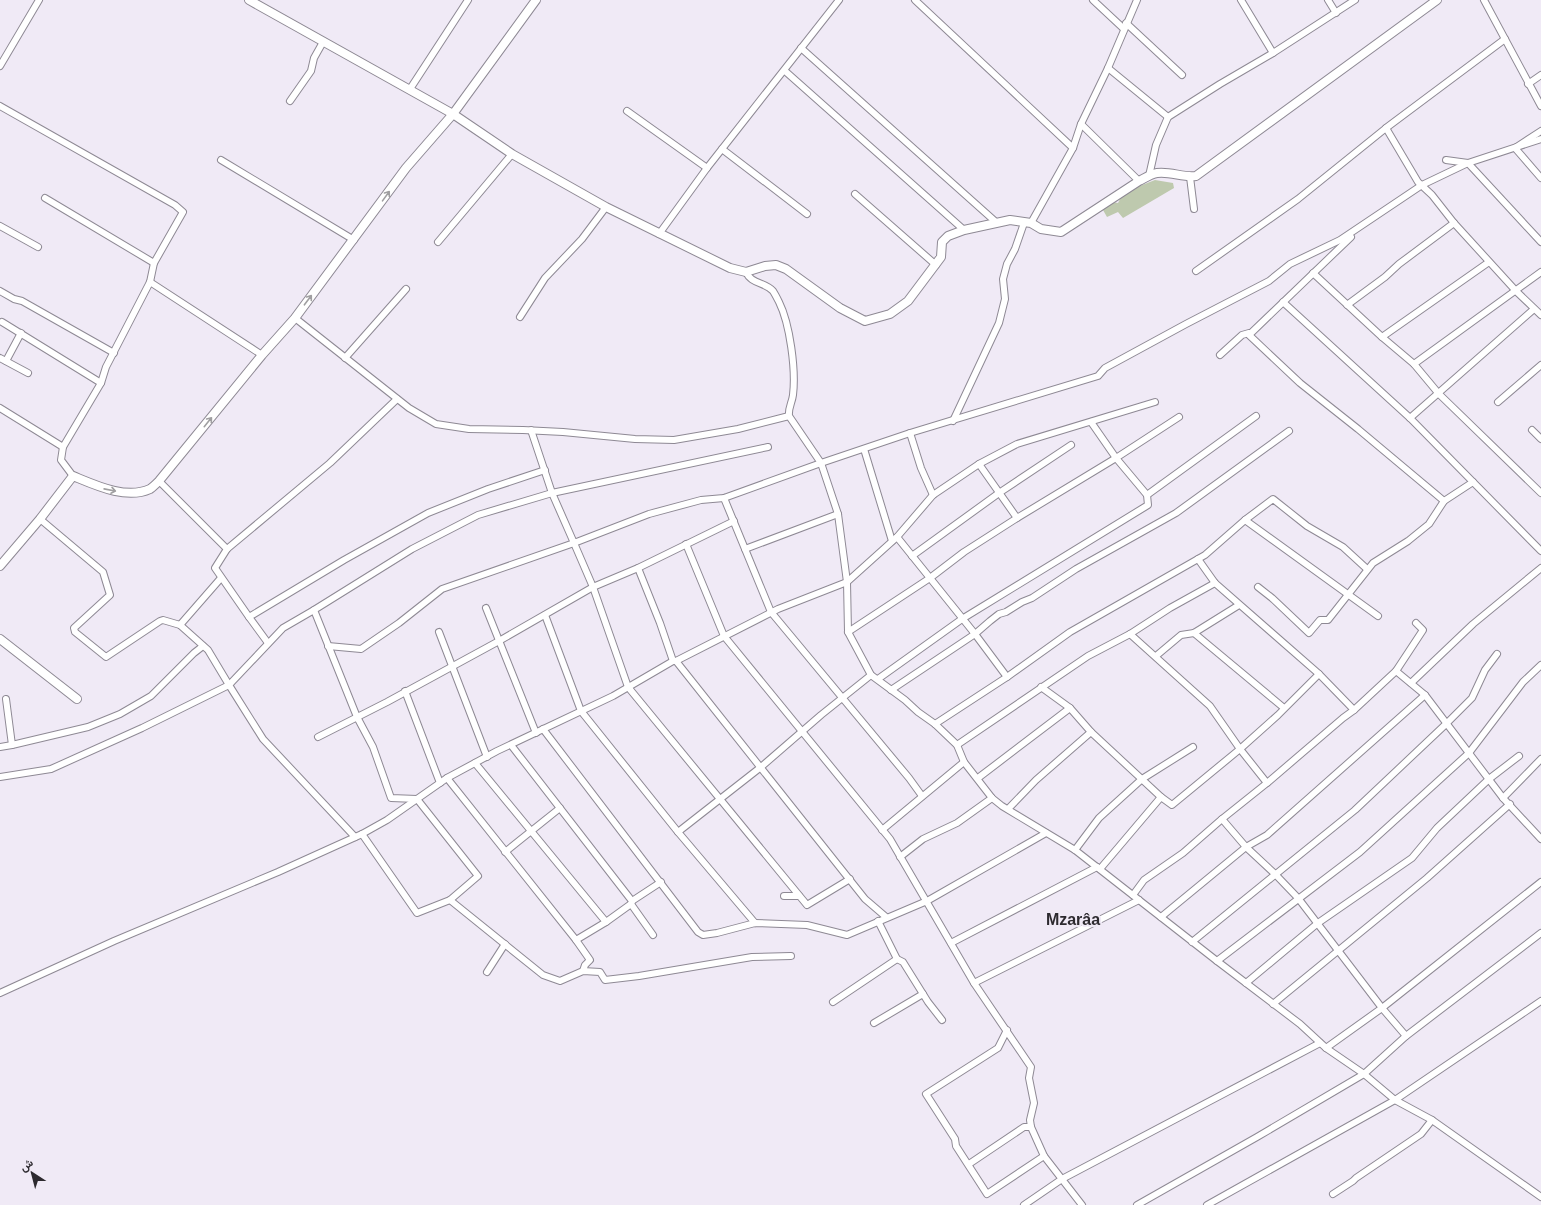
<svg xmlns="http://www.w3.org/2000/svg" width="1541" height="1205" font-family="Arial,Vazirmatn,sans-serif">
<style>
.green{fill:#bec9ae}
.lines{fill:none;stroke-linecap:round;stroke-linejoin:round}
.minor-casing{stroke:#8e8994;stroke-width:8}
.tertiary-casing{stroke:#8e8994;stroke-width:10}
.minor{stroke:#fff;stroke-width:6}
.tertiary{stroke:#fff;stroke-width:8}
.oneway{stroke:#a09fa1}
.labels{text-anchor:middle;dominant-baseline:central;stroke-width:4;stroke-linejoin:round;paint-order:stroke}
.district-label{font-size:16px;font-weight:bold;fill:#2d2a2f;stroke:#f0eaf6}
</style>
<rect width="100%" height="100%" fill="#f0eaf6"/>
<polygon class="green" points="1155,180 1173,183 1174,188 1123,218 1118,212 1107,217 1103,210 1113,202 1118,203 1121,197 1137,187"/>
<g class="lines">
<defs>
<g id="minor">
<polyline points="915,0 1073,148"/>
<polyline points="1093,0 1123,28"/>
<polyline points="1241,0 1273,53"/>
<polyline points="1328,0 1336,13"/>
<polyline points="1484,0 1541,106"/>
<polyline points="1126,23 1182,75"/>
<polyline points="801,48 997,223"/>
<polyline points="0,66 39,0"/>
<polyline points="1108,68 1168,117"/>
<polyline points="785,71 964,230"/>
<polyline points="1528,84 1541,75"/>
<polyline points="410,89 468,0"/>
<polyline points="290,101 311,71 314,58 323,42"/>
<polyline points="0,106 175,205 183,212 154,263 150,282 106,367 101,383 63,447 61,460 73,476"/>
<polyline points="627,111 707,168"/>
<polyline points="1081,124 1139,181"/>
<polyline points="1386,128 1418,182 1432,195 1454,223 1516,291 1541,315"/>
<polyline points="1541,131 1515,148 1541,178"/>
<polyline points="722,149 807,214"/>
<polyline points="221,160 354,240"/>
<polyline points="1446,160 1468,163 1541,242"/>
<polyline points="1149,176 1156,145 1168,117 1220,84 1273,53 1355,0"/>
<polyline points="1190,177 1194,209"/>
<polyline points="855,194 936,265"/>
<polyline points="45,198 154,263"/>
<polyline points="1031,223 1073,148 1081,124 1108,68 1137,0"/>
<polyline points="0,226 38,247"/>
<polyline points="659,234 707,168 839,0"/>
<polyline points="1351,237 1249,335 1300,383 1358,429 1444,501"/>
<polyline points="438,242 512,154"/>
<polyline points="1196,271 1298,199 1386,128 1505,39"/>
<path d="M 746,272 C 751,284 765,282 773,291 C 775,294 777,298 779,302 C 790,324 796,370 793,395 C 792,403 788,408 789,416 L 821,463 L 838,514 L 847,582 L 848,632 L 871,675 L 905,700 L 918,712 L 935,724 L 957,745 L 964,762 L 992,798 L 1002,806 L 1075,850 L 1217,961 L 1300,1024 L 1326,1048 L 1364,1074 L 1395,1100 L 1432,1120 L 1541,1197"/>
<polyline points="1313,273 1382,337 1414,364 1439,394 1541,493"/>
<polyline points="150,282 262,355"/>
<polyline points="0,291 14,299 22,301 114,353"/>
<polyline points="1283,302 1410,418 1541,551"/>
<polyline points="1347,305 1385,277 1399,264 1454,223"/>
<polyline points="520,317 545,278 582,239 606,207"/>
<polyline points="295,318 409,408 436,424 469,429 523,430 563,432 635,439 674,440 738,429 789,416"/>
<polyline points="2,322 101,383"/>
<polyline points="1382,337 1489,262"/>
<polyline points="1220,355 1242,335 1249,333"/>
<polyline points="0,358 28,373"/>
<polyline points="345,358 406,289"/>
<polyline points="6,361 21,333"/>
<polyline points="1414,364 1541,272"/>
<polyline points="1498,402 1541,365"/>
<polyline points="0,408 63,447"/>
<polyline points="1410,418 1534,309"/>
<polyline points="953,421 999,323 1005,299 1003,279 1007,264 1015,249 1024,223"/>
<polyline points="531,430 552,493 574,543 649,514 701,500 724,498 821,463 910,433 1098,376 1105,368 1186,324 1269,281 1290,264 1340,240 1422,185 1468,163 1541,139"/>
<polyline points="1532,430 1541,439"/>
<polyline points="910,433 921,468 933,495"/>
<polyline points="864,449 892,541"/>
<polyline points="979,464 1017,518"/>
<polyline points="159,481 227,549 215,568 249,617"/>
<polyline points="1147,495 1256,416"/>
<polyline points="724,498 771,612 909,778 922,796"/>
<polyline points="1245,520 1378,616"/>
<polyline points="897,537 975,634 1007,677"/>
<polyline points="686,544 724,636 890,839 974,983 1031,1067 1029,1078 1034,1103 1030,1120 1031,1127 1044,1156 1082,1205"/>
<polyline points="227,549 330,463 397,399"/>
<polyline points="745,549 838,514"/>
<polyline points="912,556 999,493 1071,445"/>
<polyline points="1198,559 1215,583 1319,674 1354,710"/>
<polyline points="638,568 660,623 673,661"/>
<polyline points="1258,587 1272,598 1309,633 1320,620 1328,620 1373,563 1408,541 1429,524 1444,501 1473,482"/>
<polyline points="486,608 536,733"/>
<polyline points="314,610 412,549 478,515 552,493 768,447"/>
<polyline points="545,615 581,711 678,832 755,923"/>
<polyline points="180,625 221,578"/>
<polyline points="439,632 487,757"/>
<polyline points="848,632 930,578 964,552 1017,518 1116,458 1179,417"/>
<polyline points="1194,633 1284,708"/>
<polyline points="1130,634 1210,706 1240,749 1267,783"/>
<polyline points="268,643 249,617 344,560 428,513 488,489 545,470"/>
<polyline points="328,646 361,649 399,623 442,589 574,543 593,587 628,687 807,905 850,879"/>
<polyline points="1156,656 1181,635 1194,633 1239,605"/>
<polyline points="676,661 865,899 886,917"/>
<polyline points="1396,671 1423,630 1416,623"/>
<polyline points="878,679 962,619 1148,505 1147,495 1116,458 1091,422"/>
<polyline points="1411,683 1473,624 1541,568"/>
<polyline points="1041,687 1070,708 1091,732 1161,797"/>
<polyline points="891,690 975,634 990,621 999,614 1006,612 1022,602 1032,598 1076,569 1176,513 1289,431"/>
<polyline points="405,691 440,783"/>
<polyline points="6,699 12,745 88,727 120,714 151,696 194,653 203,646"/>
<polyline points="935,724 1007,677 1070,632 1205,555 1245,520 1273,499 1307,526 1343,547 1367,569"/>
<polyline points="543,729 698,932 703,935 717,933 755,923 807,925 847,935 927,901 1046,833"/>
<polyline points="318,737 387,702 499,641 593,587 638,568 734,521"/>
<polyline points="957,745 1088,656 1130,634 1170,608 1215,583"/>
<polyline points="0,747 12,745"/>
<polyline points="475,763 606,922 631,904 632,901 511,745"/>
<polyline points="0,777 51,769 142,728 229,685 208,650 180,625 163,620 160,621 106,657 75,632 74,628 110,595 103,572 40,519"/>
<polyline points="447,778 576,940 606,922"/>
<polyline points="978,778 1070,708"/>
<polyline points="1503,798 1541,759"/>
<polyline points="1008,809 1036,780 1091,732"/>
<polyline points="1222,819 1246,847 1275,874 1298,898 1382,1008 1406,1036"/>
<polyline points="882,830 964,762"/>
<polyline points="678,832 761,767 821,715 871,675"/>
<polyline points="362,834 417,913 450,900"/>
<polyline points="355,837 263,739 229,685 283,628 314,610 357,717 373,747 391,798 417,799 478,876 450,900 543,975 560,981 583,971 600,972 605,980 639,976 752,957 791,956"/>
<polyline points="1075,850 1099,818 1142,779 1193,747"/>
<polyline points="505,852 560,808"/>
<polyline points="900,857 923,839 957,823 992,798"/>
<polyline points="1100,869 1161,797 1172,805 1240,749 1278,715 1319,674"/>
<polyline points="1133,895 1144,880 1183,853 1222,819 1267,783 1343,718 1354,710 1396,671 1425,695 1503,798 1541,839"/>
<polyline points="784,896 799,896"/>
<polyline points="632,901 661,882"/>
<polyline points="631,904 653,935"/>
<polyline points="1161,917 1246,847 1267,835 1425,695"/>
<polyline points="878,921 897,959 903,962 928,1002 942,1020"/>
<polyline points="576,940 590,960 585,965 583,971"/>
<polyline points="1192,942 1355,810 1446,724 1472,698 1485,670 1497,654"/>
<polyline points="951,943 1097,867"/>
<polyline points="1217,961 1360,852 1469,753 1523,682 1541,665"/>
<polyline points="487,972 505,944"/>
<polyline points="974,983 1139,900"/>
<polyline points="1246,983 1318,923 1412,858 1437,828 1489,779 1519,756"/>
<polyline points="0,993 114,941 278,872 362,834 387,820 447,778 497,751 613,696 673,661 676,661 778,609 847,582 897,537 933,495 979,464 1017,444 1155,402"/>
<polyline points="833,1002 897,959"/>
<polyline points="1273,1004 1427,878 1510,804"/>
<polyline points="874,1023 923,994"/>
<polyline points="1007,1030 998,1048 926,1094 955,1139 956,1146 987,1194 1044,1156"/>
<polyline points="1326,1048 1382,1008 1541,882"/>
<polyline points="969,1164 1024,1127 1031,1127"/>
<polyline points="1333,1194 1353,1181 1356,1178 1421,1134 1432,1120"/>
<polyline points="1024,1205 1062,1179 1320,1043"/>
<polyline points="1137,1205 1257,1137 1364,1074 1406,1036 1541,933"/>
<polyline points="1207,1205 1395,1100 1541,1001"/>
</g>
<g id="tertiary">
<path d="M 249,0 L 453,114 L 512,154 L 606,207 L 730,268 L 746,272 L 765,266 L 776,265 L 786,269 L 840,308 L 865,321 L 890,314 L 908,301 L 941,257 L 942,242 L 948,236 L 964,230 L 1010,220 L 1031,223 L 1041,229 L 1061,232 L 1139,181 C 1145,178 1151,174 1157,173 C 1170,171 1184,178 1196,176 L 1437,0"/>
<path d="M 0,566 L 40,519 L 73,476 C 95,485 126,500 150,489 C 153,487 157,483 159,481 L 262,355 L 295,318 L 406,168 L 453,114 L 536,0"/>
<polyline points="0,639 77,699"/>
</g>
</defs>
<use href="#minor" class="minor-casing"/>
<use href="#tertiary" class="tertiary-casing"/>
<use href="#minor" class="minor"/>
<use href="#tertiary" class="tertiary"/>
</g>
<defs><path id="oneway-shaft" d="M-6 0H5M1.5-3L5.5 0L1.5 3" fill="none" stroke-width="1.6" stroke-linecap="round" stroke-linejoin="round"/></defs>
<g class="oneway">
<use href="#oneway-shaft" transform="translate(386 196) rotate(-54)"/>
<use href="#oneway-shaft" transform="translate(308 300) rotate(-53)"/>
<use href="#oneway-shaft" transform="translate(208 422) rotate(-51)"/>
<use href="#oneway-shaft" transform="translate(110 490) rotate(11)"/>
</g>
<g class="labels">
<g class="district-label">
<text x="1073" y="919">Mzarâa</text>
</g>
</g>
<g transform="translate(32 1173) rotate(324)" stroke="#f0eaf6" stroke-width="3" paint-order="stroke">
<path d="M0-3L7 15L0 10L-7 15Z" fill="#2d2a2f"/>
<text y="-6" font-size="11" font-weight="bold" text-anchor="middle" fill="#2d2a2f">ش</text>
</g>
</svg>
